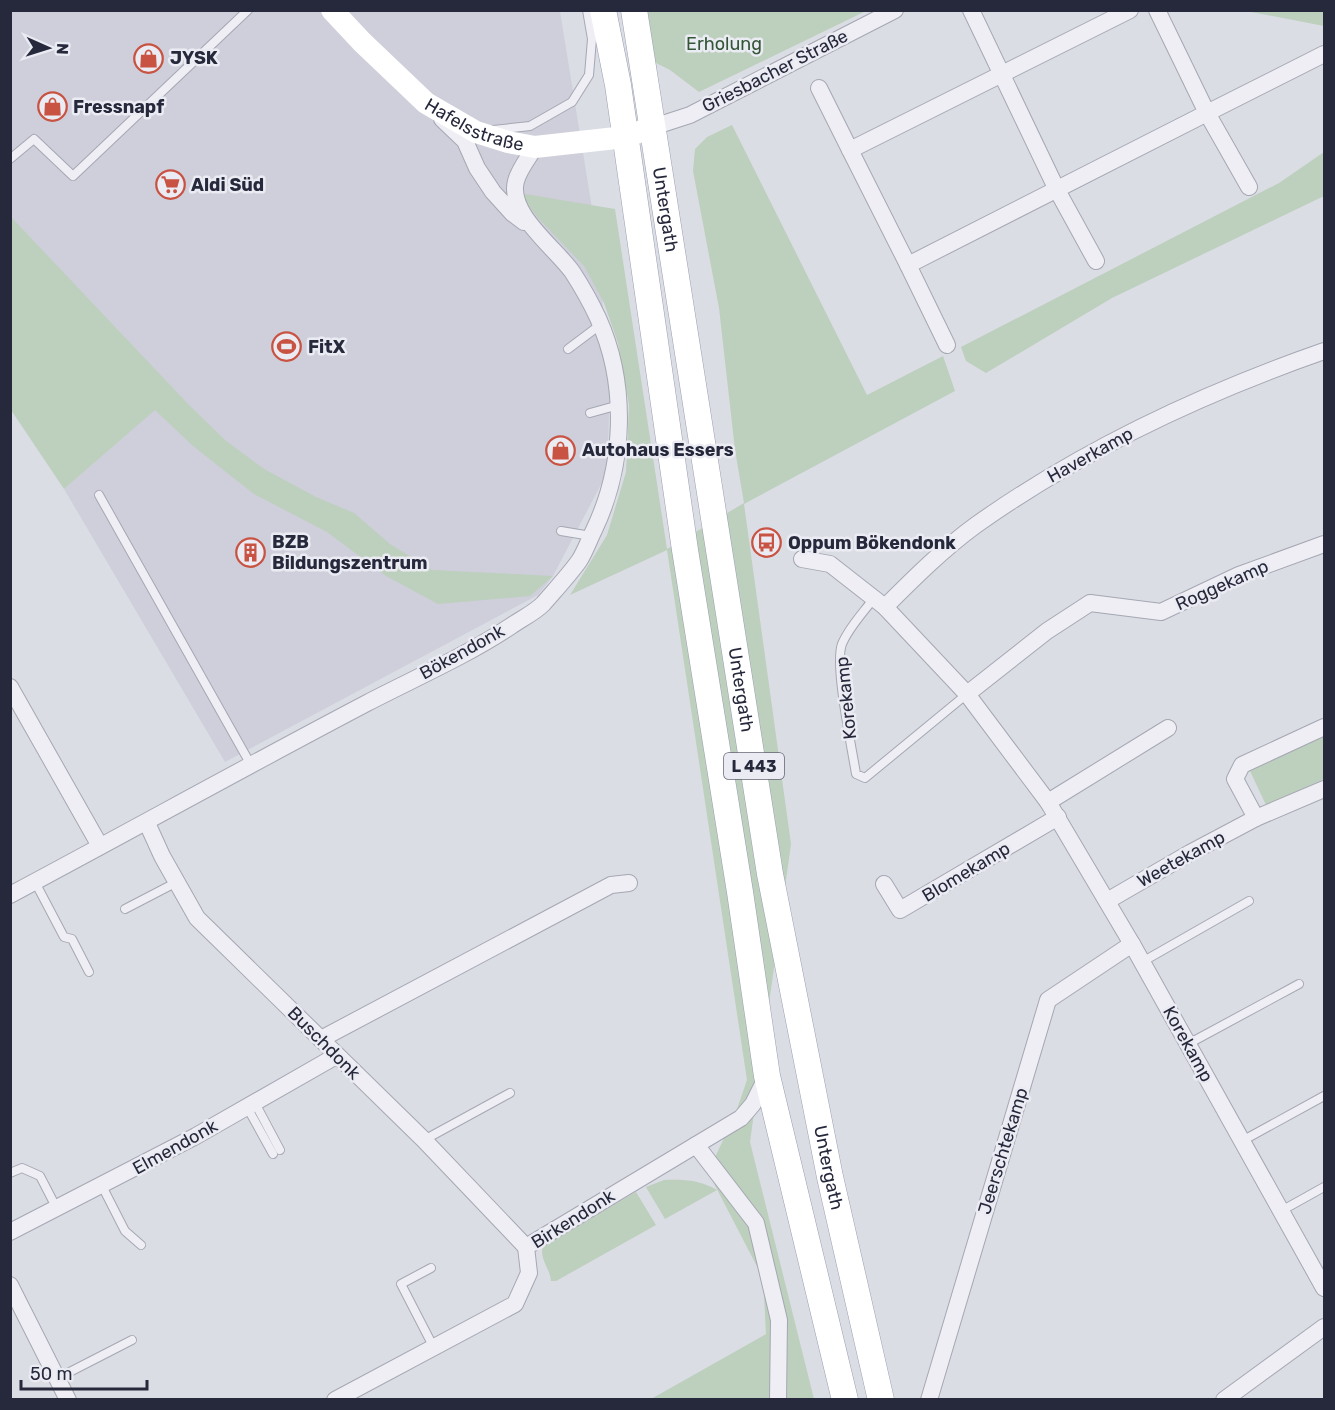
<svg xmlns="http://www.w3.org/2000/svg" width="1335" height="1410" font-family="Rubik,sans-serif">
<style>
.built{fill:#cecfda}
.green{fill:#bdcfbd}
.lines{fill:none;stroke-linecap:round;stroke-linejoin:round}
.lane-casing{stroke:#a5a7b2;stroke-width:10}
.street-casing{stroke:#a5a7b2;stroke-width:18}
.primary-casing{stroke:#9b9eb1;stroke-width:27}
.lane{stroke:#eeeef4;stroke-width:8}
.street{stroke:#eeeef4;stroke-width:16}
.secondary{stroke:#fff;stroke-width:22}
.primary{stroke:#fff;stroke-width:26}
.labels{text-anchor:middle;dominant-baseline:central;stroke-width:5;stroke-linejoin:round;paint-order:stroke}
.shield{fill:#ebecf3;stroke:#616372;stroke-width:1.5}
.shield-label{font-size:16px;font-weight:bold;fill:#26283b}
.park-label{font-size:18px;fill:#345637;stroke:#ebecf3}
.poi-label{font-size:18px;font-weight:bold;fill:#26283b;stroke:#ebecf3;text-anchor:start}
.street-label{font-size:18px;fill:#26283b;stroke:#ebecf3}
</style>
<rect width="100%" height="100%" fill="#dbdde5"/>
<polygon class="built" points="11,11 560,11 597,239 610,386 607,473 553,576 538,595 225,762 64,489 154,410 11,258"/>
<g class="green">
<polygon points="645,11 866,11 699,92 670,70 654,62"/>
<polygon points="1246,11 1324,11 1324,26"/>
<polygon points="732,125 867,395 943,356 955,391 744,504 791,844 750,1142 814,1399 651,1399 766,1334 763,1278 708,1172 735,1115 747,1080 667,550 570,595 607,535 626,472 629,405 618,343 604,303 584,266 538,218 525,201 525,194 615,209 667,549 744,503 735,450 719,308 693,171 695,149 707,137"/>
<polygon points="1324,152 1324,196 1112,298 986,373 966,361 961,347 1279,183"/>
<polygon points="11,217 189,405 225,440 264,469 316,497 354,513 390,544 432,570 553,576 530,596 438,604 386,576 327,532 254,494 193,446 155,410 64,489 11,410"/>
<polygon points="1324,735 1324,779 1266,805 1250,771"/>
<path d="M 664,1180 C 683,1179 700,1180 717,1190 L 665,1219 L 646,1187 Z"/>
<path d="M 636,1192 L 656,1225 L 556,1281 L 551,1281 C 550,1268 539,1259 543,1246 Z"/>
</g>
<g class="lines">
<defs>
<g id="lane">
<polyline points="493,130 530,126 572,102 589,75 592,39 587,10"/>
<polyline points="10,159 34,139 73,176 248,10"/>
<polyline points="568,349 600,325"/>
<polyline points="590,413 619,405"/>
<polyline points="99,495 251,765"/>
<polyline points="561,531 591,536"/>
<path d="M 874,598 C 863,613 849,627 842,644 C 834,665 852,748 856,774 L 865,778 L 967,694"/>
<polyline points="35,882 64,937 72,939 89,972"/>
<polyline points="125,909 177,882"/>
<polyline points="1142,962 1249,901"/>
<polyline points="1188,1044 1299,984"/>
<polyline points="255,1103 280,1150"/>
<polyline points="247,1107 273,1154"/>
<polyline points="424,1140 510,1093"/>
<polyline points="1242,1141 1324,1096"/>
<polyline points="10,1173 22,1168 40,1176 56,1207"/>
<polyline points="102,1186 125,1231 141,1245"/>
<polyline points="1281,1211 1324,1187"/>
<polyline points="431,1268 401,1284 433,1346"/>
<polyline points="58,1378 132,1340"/>
</g>
<g id="street">
<polyline points="971,10 1057,190 1096,261"/>
<polyline points="1130,10 850,150 908,265 1207,113 1157,10"/>
<polyline points="819,88 850,150"/>
<polyline points="442,119 465,141 477,168 493,192 512,213 524,222"/>
<polyline points="653,127 690,115 895,10"/>
<polyline points="1249,187 1207,113 1324,54"/>
<polyline points="908,265 947,345"/>
<polyline points="802,559 830,564 885,607 967,694 1048,802 1132,944 1324,1288"/>
<path d="M 885,607 C 914,578 943,549 976,525 C 1083,449 1201,394 1324,351"/>
<polyline points="10,687 100,846"/>
<polyline points="967,694 1047,631 1090,603 1161,612 1239,575 1324,544"/>
<polyline points="1048,802 1168,728"/>
<polyline points="1256,818 1324,789"/>
<polyline points="147,823 162,856 197,918 424,1140 526,1247"/>
<polyline points="884,884 900,910 1058,817"/>
<path d="M 10,895 C 130,831 247,766 367,703 C 415,678 466,656 511,626 C 521,619 534,613 543,604 C 555,590 569,575 579,561 C 585,552 589,540 594,530 C 625,465 628,384 598,318 C 591,303 582,287 573,273 C 557,249 507,214 516,181 C 519,169 529,157 535,147"/>
<polyline points="1107,901 1190,853 1256,818 1235,779 1242,765 1324,727"/>
<polyline points="321,1039 611,885 629,883"/>
<polyline points="696,1145 756,1223 779,1320 778,1400"/>
<polyline points="10,1232 196,1136 336,1056"/>
<polyline points="10,1285 68,1400"/>
<polyline points="335,1400 515,1304 529,1273 526,1247 741,1118 753,1104 767,1076"/>
<polyline points="929,1400 1048,1000 1132,944"/>
<polyline points="1224,1400 1324,1327"/>
</g>
<g id="primary">
<polyline points="603,10 618,85 685,550 740,892 767,1076 845,1400"/>
<path id="s2" d="M 634,10 L 770,874 L 830,1177 L 881,1400"/>
</g>
</defs>
<use href="#lane" class="lane-casing"/>
<use href="#street" class="street-casing"/>
<use href="#primary" class="primary-casing"/>
<use href="#lane" class="lane"/>
<use href="#street" class="street"/>
<path class="secondary" id="s1" d="M 332,10 L 362,42 L 426,103 L 476,132 L 508,142 L 535,147 L 625,137 L 653,127"/>
<use href="#primary" class="primary"/>
</g>
<defs>
<symbol id="shop-ring" viewBox="-11 -11 22 22"><circle r="9.5" fill="#ebecf3" stroke="#c95342" stroke-width="1.5"/><path d="M-5-2.5h2.3a2.7 3.5 0 0 1 5.4 0H5L5.5 6h-11ZM-1.5-2.5h3a1.5 2.3 0 0 0-3 0Z" fill="#c95342"/></symbol>
<symbol id="supermarket-ring" viewBox="-11 -11 22 22"><circle r="9.5" fill="#ebecf3" stroke="#c95342" stroke-width="1.5"/><path d="M-6-5.5h2.5l.6 2H6L4.5 2H-2.5L-4.4-4H-6ZM-1.5 3.2a1.3 1.3 0 1 0 .1 0ZM3 3.2a1.3 1.3 0 1 0 .1 0Z" fill="#c95342"/></symbol>
<symbol id="stadium-ring" viewBox="-11 -11 22 22"><circle r="9.5" fill="#ebecf3" stroke="#c95342" stroke-width="1.5"/><path d="M0-5a6.5 5 0 1 0 0 10a6.5 5 0 1 0 0-10ZM-3.5-1.8h7v3.6h-7Z" fill="#c95342"/></symbol>
<symbol id="bus-ring" viewBox="-11 -11 22 22"><circle r="9.5" fill="#ebecf3" stroke="#c95342" stroke-width="1.5"/><path d="M-5-6H5V4H4V6H2V4H-2V6H-4V4H-5ZM-3.5-4V0h7V-4ZM-3.5 1.2v1.5H-2V1.2ZM2 1.2v1.5H3.5V1.2Z" fill="#c95342"/></symbol>
<symbol id="building-ring" viewBox="-11 -11 22 22"><circle r="9.5" fill="#ebecf3" stroke="#c95342" stroke-width="1.5"/><path d="M-4-6H4V6H1V3H-1V6H-4ZM-2.5-4.3h1.7v1.8h-1.7ZM.8-4.3h1.7v1.8H.8ZM-2.5-1h1.7V.8h-1.7ZM.8-1h1.7V.8H.8Z" fill="#c95342"/></symbol>
</defs>
<g fill-rule="evenodd">
<use href="#shop-ring" x="132" y="42" width="33" height="33"/>
<use href="#shop-ring" x="36" y="90" width="33" height="33"/>
<use href="#supermarket-ring" x="154" y="168" width="33" height="33"/>
<use href="#stadium-ring" x="270" y="330" width="33" height="33"/>
<use href="#shop-ring" x="544" y="434" width="33" height="33"/>
<use href="#bus-ring" x="750" y="526" width="33" height="33"/>
<use href="#building-ring" x="234" y="536" width="33" height="33"/>
</g>
<g class="labels">
<rect class="shield" x="724" y="753" width="60" height="26" rx="4.5"/>
<g class="shield-label">
<text x="754" y="766">L 443</text>
</g>
<g class="park-label">
<text x="724" y="44">Erholung</text>
</g>
<g class="poi-label">
<text x="170" y="58">JYSK</text>
<text x="73" y="107">Fressnapf</text>
<text x="191" y="185">Aldi Süd</text>
<text x="308" y="347">FitX</text>
<text x="582" y="450">Autohaus Essers</text>
<text x="272" y="542">BZB<tspan x="272" dy="21">Bildungszentrum</tspan></text>
<text x="788" y="543">Oppum Bökendonk</text>
</g>
<g class="street-label">
<text transform="translate(775 71) rotate(-27)">Griesbacher Straße</text>
<text stroke="none"><textPath href="#s1" startOffset="186">Hafelsstraße</textPath></text>
<text stroke="none"><textPath href="#s2" startOffset="202">Untergath</textPath></text>
<text transform="translate(1090 455) rotate(-29)">Haverkamp</text>
<text transform="translate(1222 585) rotate(-24)">Roggekamp</text>
<text transform="translate(462 652) rotate(-29)">Bökendonk</text>
<text stroke="none"><textPath href="#s2" startOffset="688">Untergath</textPath></text>
<text transform="translate(846 698) rotate(-96)">Korekamp</text>
<text transform="translate(1181 859) rotate(-29)">Weetekamp</text>
<text transform="translate(966 872) rotate(-31)">Blomekamp</text>
<text transform="translate(324 1043) rotate(45)">Buschdonk</text>
<text transform="translate(1188 1044) rotate(61)">Korekamp</text>
<text transform="translate(175 1147) rotate(-29)">Elmendonk</text>
<text transform="translate(1003 1151) rotate(-73)">Jeerschtekamp</text>
<text stroke="none"><textPath href="#s2" startOffset="1174">Untergath</textPath></text>
<text transform="translate(573 1219) rotate(-32)">Birkendonk</text>
</g>
</g>
<rect width="1335" height="1410" fill="none" stroke="#26283b" stroke-width="24"/>
<g transform="translate(48 48) rotate(93)" stroke="#ebecf3" stroke-width="4.5" paint-order="stroke">
<path d="M0-4.5L10 22L0 15L-10 22Z" fill="#26283b"/>
<text y="-9" font-size="16" font-weight="bold" text-anchor="middle" fill="#26283b">N</text>
</g>
<path d="M21 1380v9h126v-9" fill="none" stroke="#26283b" stroke-width="3"/>
<text x="30" y="1380" font-size="18" fill="#26283b" stroke="#ebecf3" stroke-width="4.5" paint-order="stroke">50 m</text>
</svg>
